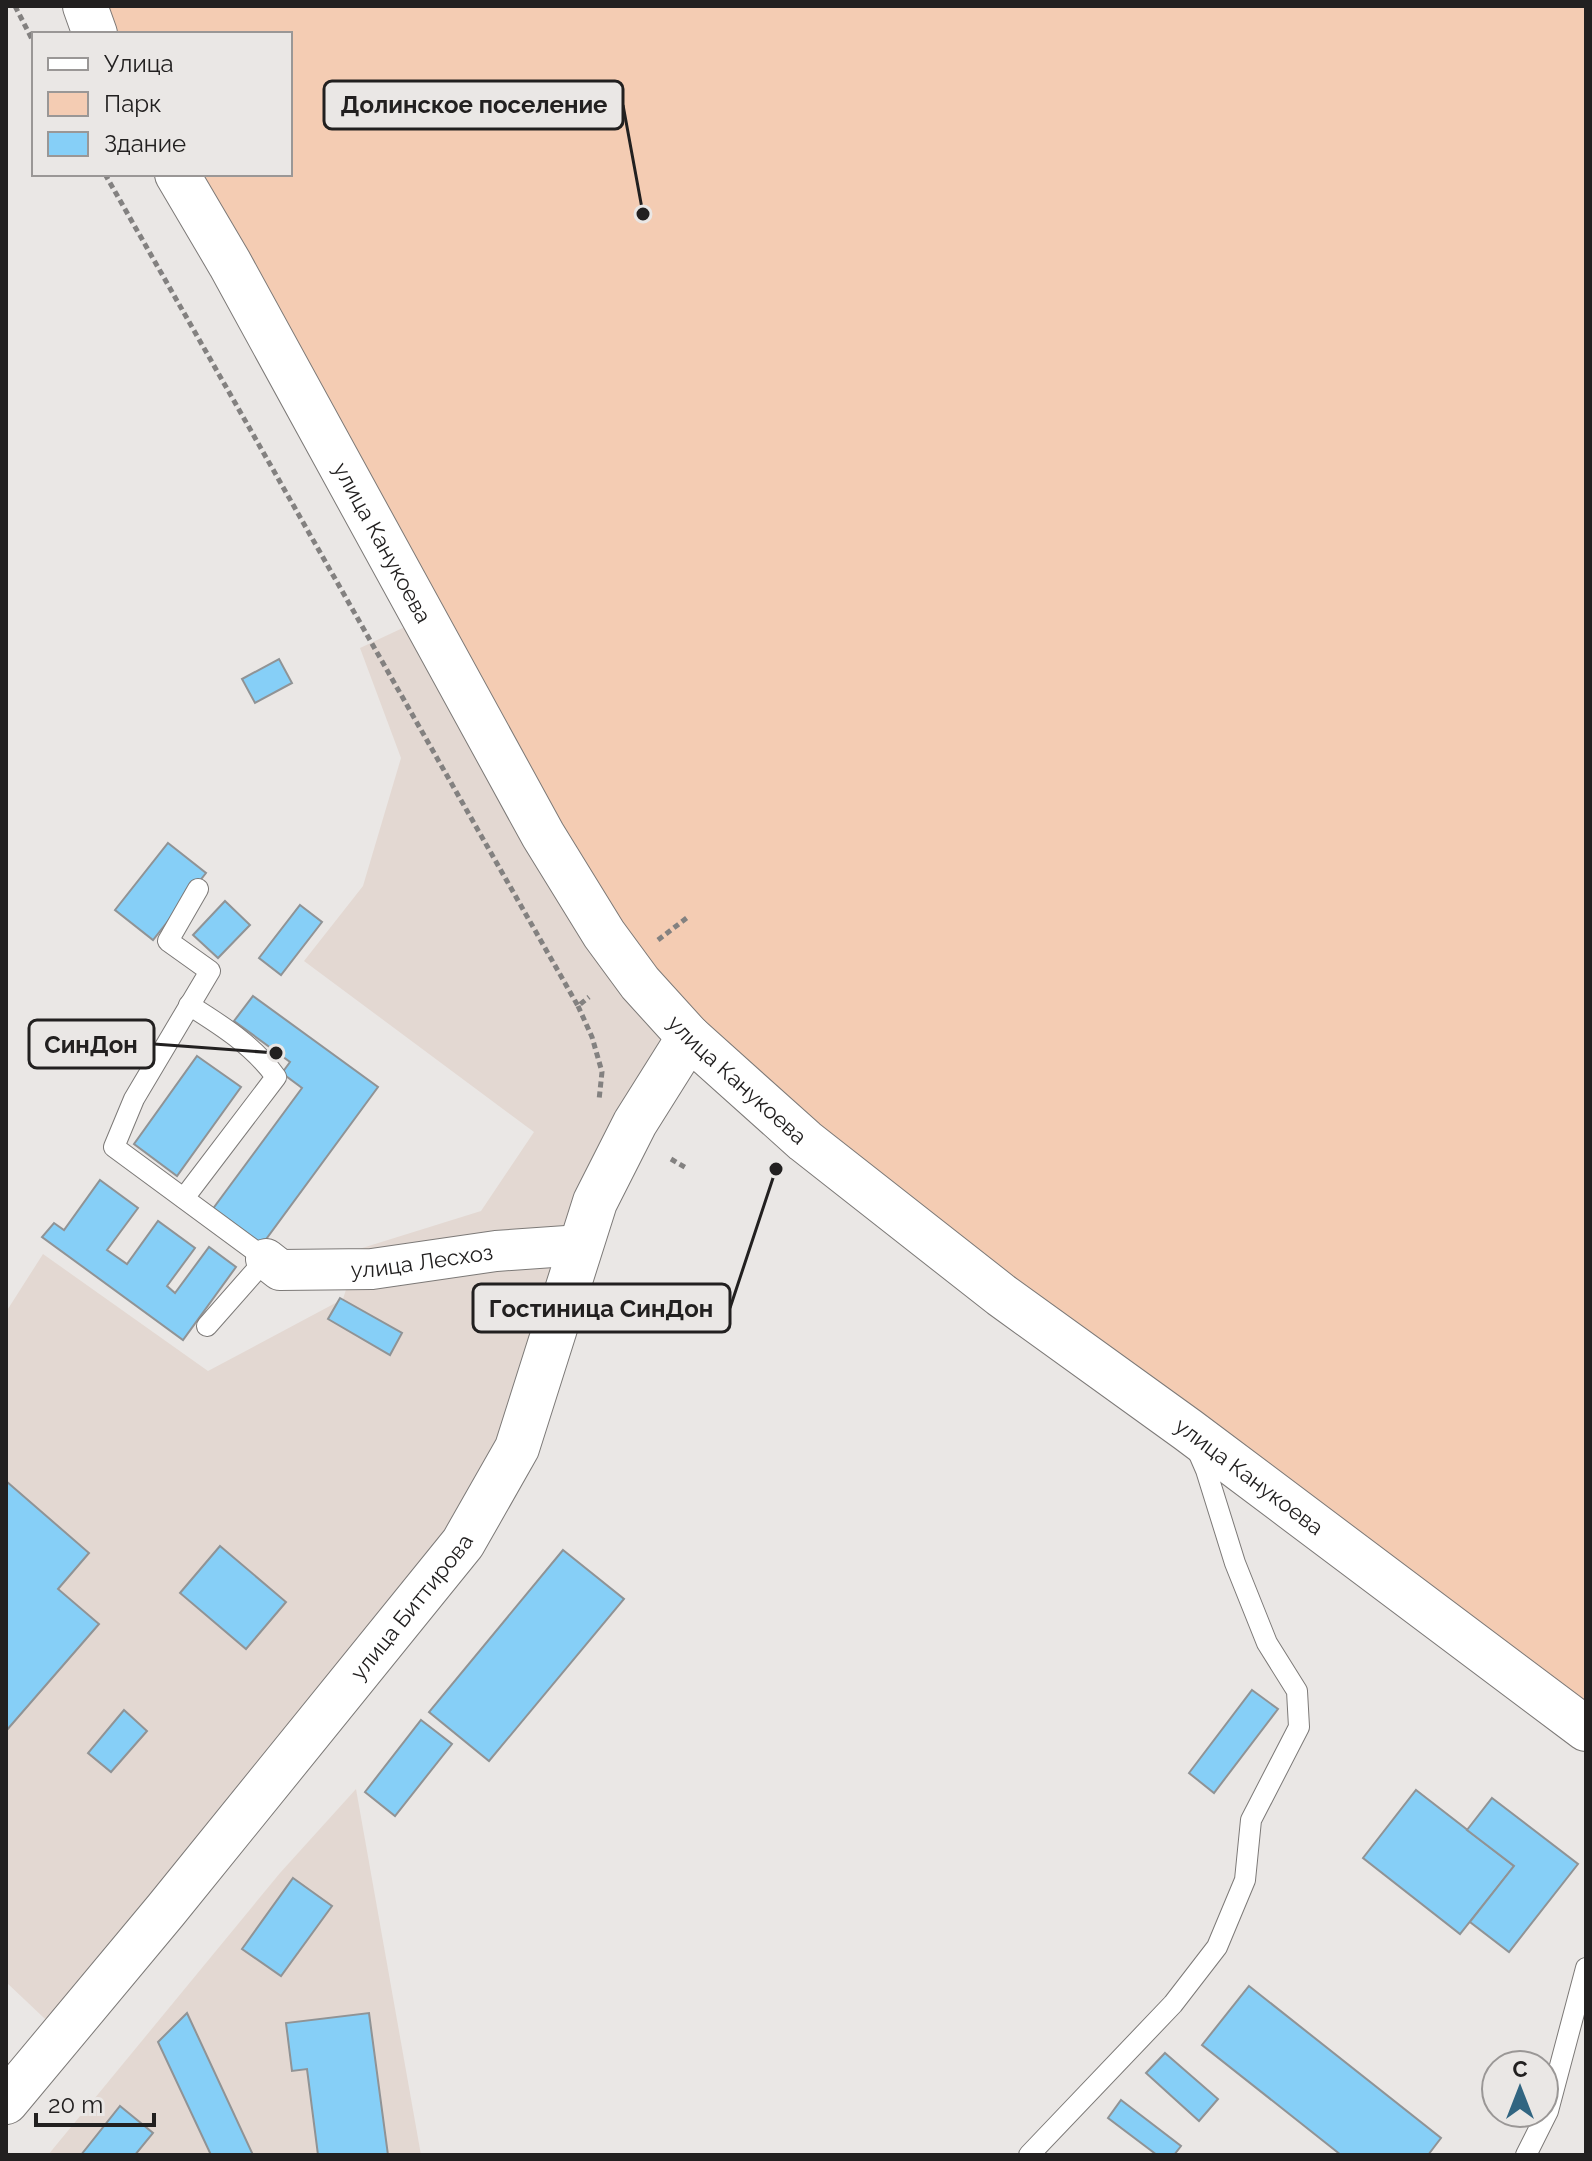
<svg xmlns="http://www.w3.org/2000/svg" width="1592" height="2161" font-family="Raleway,sans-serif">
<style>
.built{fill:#e3d8d2}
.green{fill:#f4ccb3}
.building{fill:#86cff7;stroke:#909395;stroke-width:2}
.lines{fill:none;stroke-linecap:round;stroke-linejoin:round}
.service-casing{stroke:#7c7977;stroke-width:22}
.minor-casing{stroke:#7c7977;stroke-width:42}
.tertiary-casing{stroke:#7c7977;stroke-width:46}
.path{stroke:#838180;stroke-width:5;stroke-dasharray:6 4;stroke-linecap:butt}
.service{stroke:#fff;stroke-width:20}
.minor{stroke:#fff;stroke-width:40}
.tertiary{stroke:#fff;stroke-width:44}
.labels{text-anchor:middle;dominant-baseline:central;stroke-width:6;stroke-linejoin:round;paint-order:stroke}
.street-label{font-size:22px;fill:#222020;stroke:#eae7e5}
.leader{fill:none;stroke:#222020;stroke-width:3}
.callout-dot{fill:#222020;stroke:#eae7e5;stroke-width:3}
.callout{fill:#eae7e5;stroke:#222020;stroke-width:3}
.callout-label{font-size:24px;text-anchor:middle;font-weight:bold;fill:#222020}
</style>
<rect width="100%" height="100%" fill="#eae7e5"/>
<g class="built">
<polygon points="424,618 689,1037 635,1123 517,1448 62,2035 6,1982 6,1312 43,1254 208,1371 343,1299 359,1249 481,1211 534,1132 304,961 363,886 401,758 360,648"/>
<polygon points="356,1789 421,2155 48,2155 280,1873"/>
</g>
<polygon class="green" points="85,6 1586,6 1586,1729 1188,1430 640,983 177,174 290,174 290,34 95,34"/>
<g class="building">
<polygon points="279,659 292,683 255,703 242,679"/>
<polygon points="168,843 206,873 153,940 115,910"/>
<polygon points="225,901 250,925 218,958 193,935"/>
<polygon points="300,905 322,922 281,975 259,958"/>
<polygon points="253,996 378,1087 261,1246 212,1210 302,1088 282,1073 290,1062 234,1021"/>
<polygon points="197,1056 241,1087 177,1176 134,1144"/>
<polygon points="100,1180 138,1208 107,1250 127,1264 158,1221 195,1248 167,1286 175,1293 209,1247 236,1267 183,1340 42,1237 54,1223 64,1230"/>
<polygon points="340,1298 402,1333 390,1355 328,1319"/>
<polygon points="6,1481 89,1553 58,1589 99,1624 6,1731"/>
<polygon points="220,1546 286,1602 246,1649 180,1593"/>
<polygon points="563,1550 624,1599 489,1761 429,1712"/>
<polygon points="1252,1690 1278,1709 1214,1793 1189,1773"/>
<polygon points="124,1710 147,1731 111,1772 88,1753"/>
<polygon points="421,1720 452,1744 395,1816 365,1792"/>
<polygon points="1416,1790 1514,1866 1460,1934 1363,1858"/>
<polygon points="1492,1798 1578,1864 1509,1952 1470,1922 1514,1866 1467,1830"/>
<polygon points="293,1878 332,1906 281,1976 242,1949"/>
<polygon points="1249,1986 1441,2138 1428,2155 1341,2155 1202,2045"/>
<polygon points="187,2013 253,2155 211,2155 158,2042"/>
<polygon points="369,2013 388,2155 318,2155 307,2069 292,2071 286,2023"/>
<polygon points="1165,2053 1218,2099 1199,2121 1146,2073"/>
<polygon points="1121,2100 1181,2146 1174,2155 1157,2155 1108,2118"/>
<polygon points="120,2106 153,2133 135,2155 81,2155"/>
</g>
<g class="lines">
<defs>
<g id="service">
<polyline points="198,889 168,941 210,971 134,1099 114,1147 266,1259 207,1326"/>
<path d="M 184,1198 L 276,1077 C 254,1046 221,1025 189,1005"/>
<polyline points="1029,2155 1173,2004 1217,1947 1245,1880 1251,1820 1299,1727 1297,1691 1267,1643 1235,1563 1206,1470 1196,1447"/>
<polyline points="1526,2155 1548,2111 1586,1968"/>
</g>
<g id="minor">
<path id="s1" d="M 266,1259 L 280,1270 L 372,1269 L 496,1251 L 581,1245"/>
</g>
<g id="tertiary">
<polyline points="85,6 95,34"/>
<path id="s2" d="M 177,174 L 230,264 L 543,835 L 604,934 L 640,983 L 689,1037 L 805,1141 L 1001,1295 L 1188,1430 L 1586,1729"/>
<path id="s3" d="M 6,2102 L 166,1910 L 463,1543 L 517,1448 L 595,1202 L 635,1123 L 689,1037"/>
</g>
</defs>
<use href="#service" class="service-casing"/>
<use href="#minor" class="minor-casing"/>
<use href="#tertiary" class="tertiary-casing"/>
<g class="path">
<polyline points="15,6 34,43"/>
<polyline points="105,174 578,1006 589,997"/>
<polyline points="658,940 688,917"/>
<polyline points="578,1006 592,1037 602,1072 599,1100"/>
<polyline points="671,1159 688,1169"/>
</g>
<use href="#service" class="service"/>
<use href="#minor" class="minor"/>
<use href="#tertiary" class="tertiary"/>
</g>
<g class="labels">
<g class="street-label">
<text stroke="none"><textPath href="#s2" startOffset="422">улица Канукоева</textPath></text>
<text stroke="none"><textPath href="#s2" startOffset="1070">улица Канукоева</textPath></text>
<text stroke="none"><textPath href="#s1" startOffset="160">улица Лесхоз</textPath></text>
<text stroke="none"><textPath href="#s2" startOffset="1718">улица Канукоева</textPath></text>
<text stroke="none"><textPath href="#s3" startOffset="640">улица Биттирова</textPath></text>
</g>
</g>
<path class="leader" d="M643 214L623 105M276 1053L154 1044M776 1169L730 1308"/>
<g class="callout-dot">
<circle cx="643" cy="214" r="8"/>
<circle cx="276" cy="1053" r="8"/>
<circle cx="776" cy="1169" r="8"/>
</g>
<g class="callout">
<rect x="324" y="81" width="299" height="48" rx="8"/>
<rect x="29" y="1020" width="125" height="48" rx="8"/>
<rect x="473" y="1284" width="257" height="48" rx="8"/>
</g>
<g class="callout-label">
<text x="474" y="113">Долинское поселение</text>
<text x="91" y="1053">СинДон</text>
<text x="601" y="1317">Гостиница СинДон</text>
</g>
<rect width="1592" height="2161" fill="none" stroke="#222020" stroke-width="16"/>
<rect x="32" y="32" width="260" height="144" fill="#eae7e5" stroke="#9a9796" stroke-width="2"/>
<rect x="48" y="58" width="40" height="12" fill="#ffffff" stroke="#9a9796" stroke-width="2"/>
<text x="104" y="72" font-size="24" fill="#222020">Улица</text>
<rect x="48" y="92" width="40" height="24" fill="#f4ccb3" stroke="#9a9796" stroke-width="2"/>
<text x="104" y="112" font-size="24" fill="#222020">Парк</text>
<rect x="48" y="132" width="40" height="24" fill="#86cff7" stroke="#9a9796" stroke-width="2"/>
<text x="104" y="152" font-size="24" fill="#222020">Здание</text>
<g transform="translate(1520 2089)"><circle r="38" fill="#eae7e5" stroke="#9a9796" stroke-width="2"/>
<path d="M0-6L14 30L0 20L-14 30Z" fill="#316581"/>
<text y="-12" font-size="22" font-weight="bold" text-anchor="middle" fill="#222020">С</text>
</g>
<path d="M36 2113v12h118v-12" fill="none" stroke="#222020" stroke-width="4"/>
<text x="48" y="2113" font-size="24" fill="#222020" stroke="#eae7e5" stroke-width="6" paint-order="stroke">20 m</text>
</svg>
